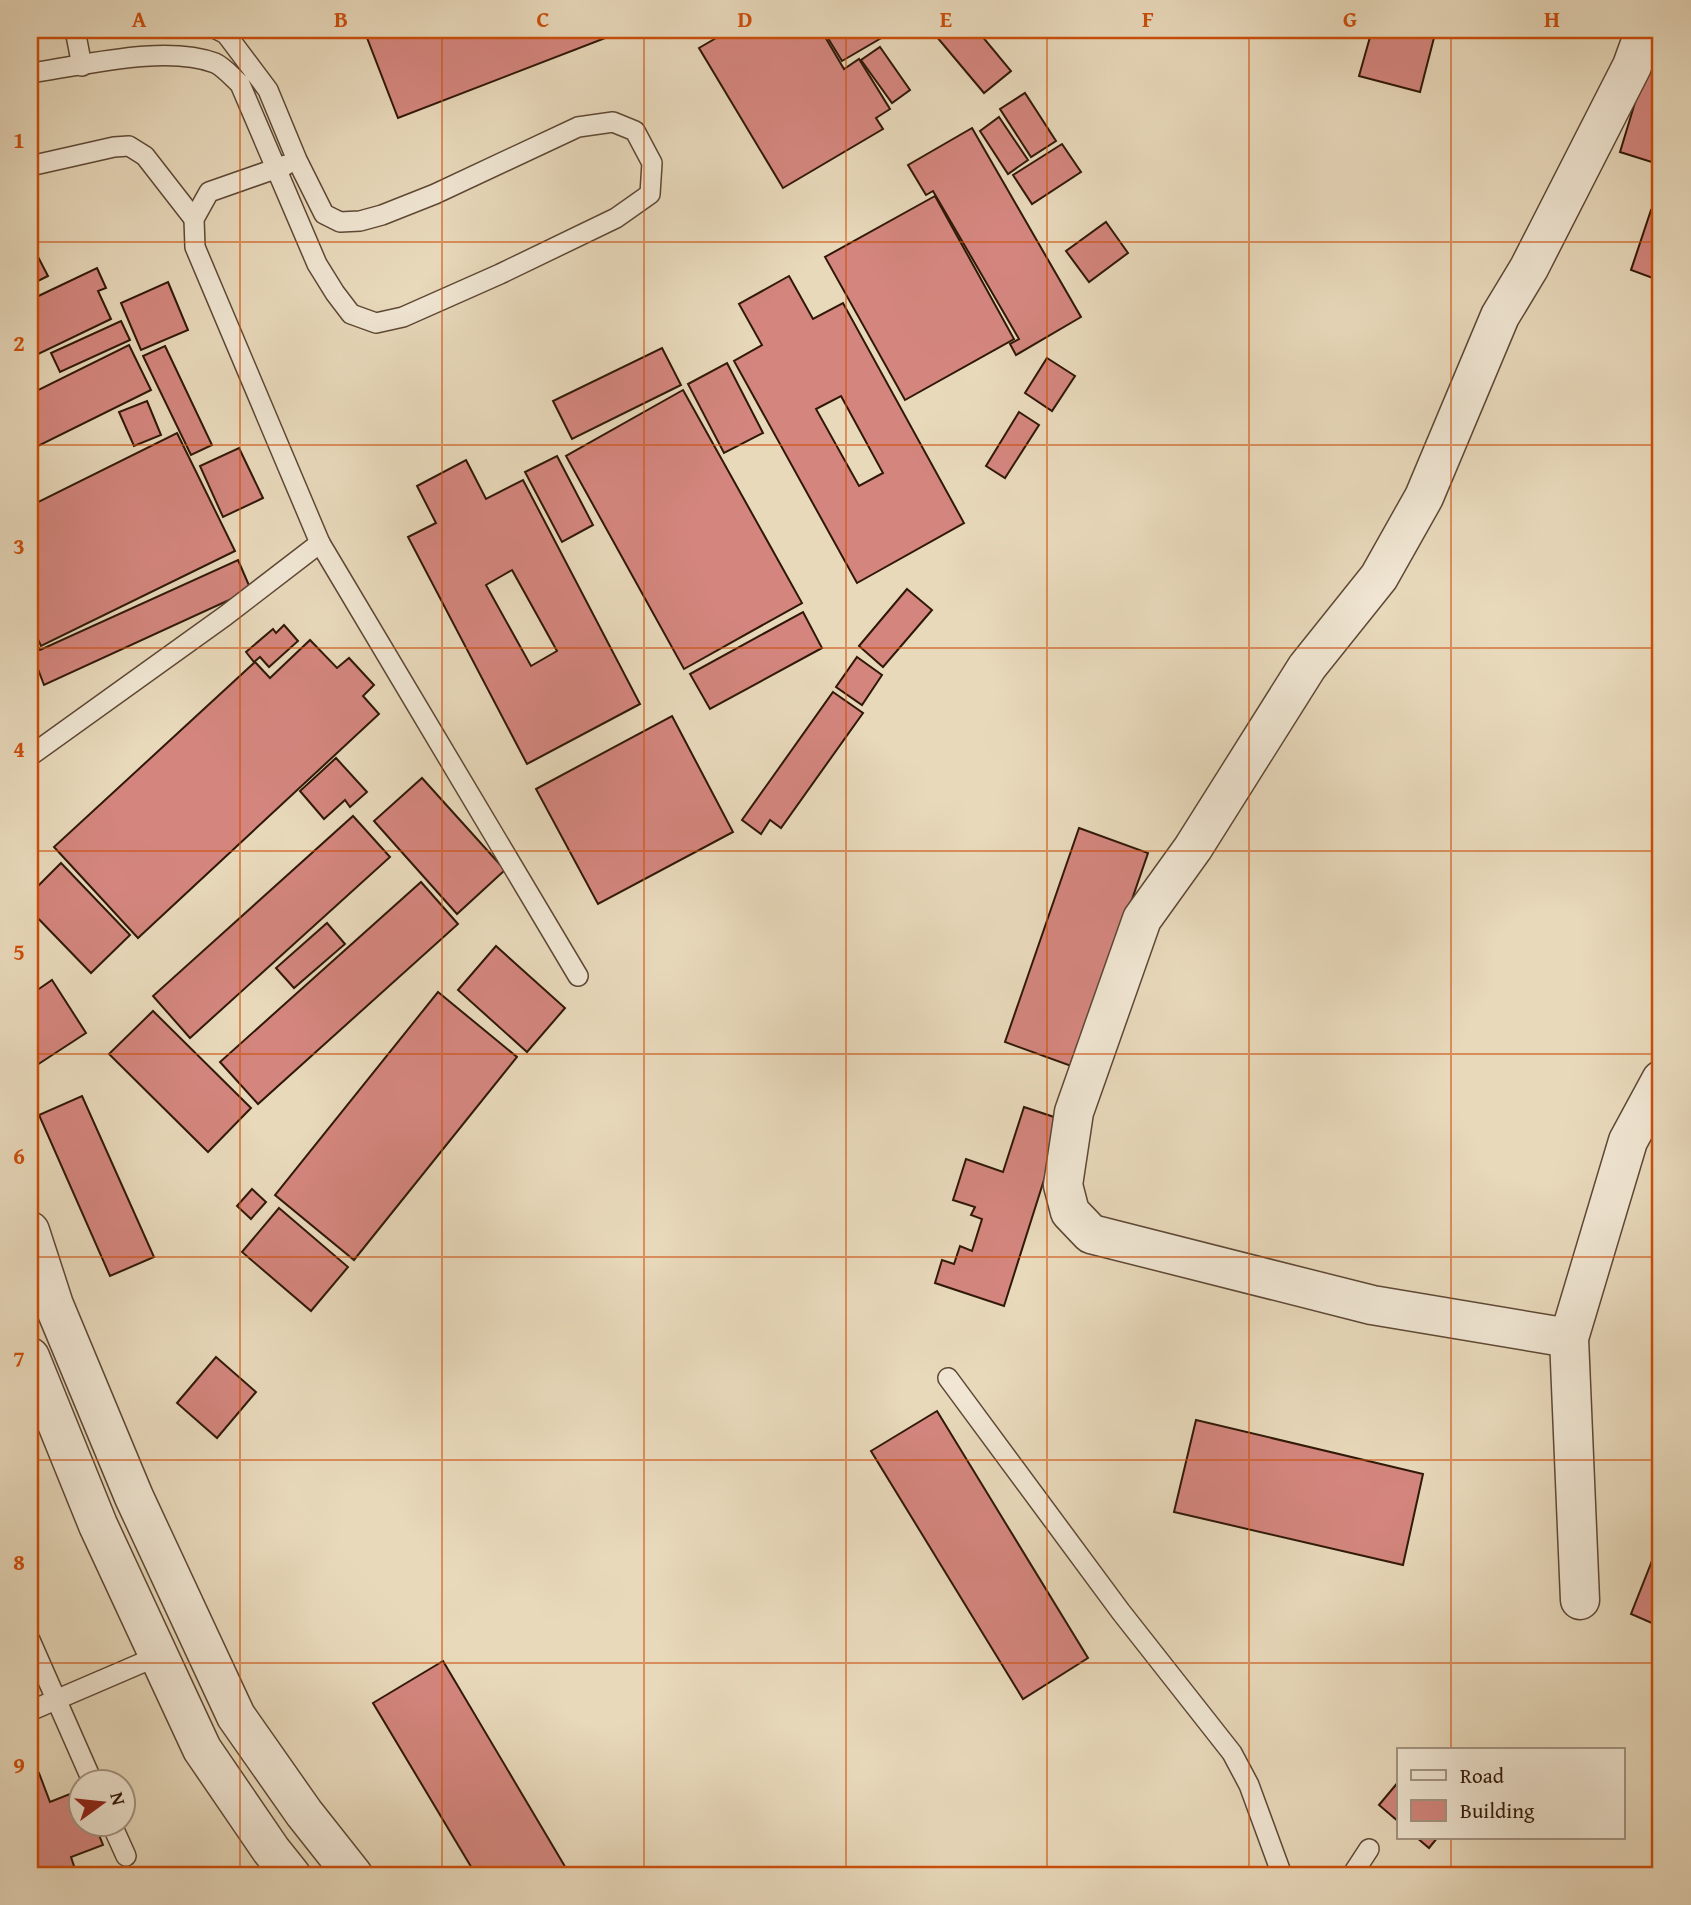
<svg xmlns="http://www.w3.org/2000/svg" width="1691" height="1905" font-family="'Gentium Book Plus',serif">
<style>
.building{fill:#d4867e;stroke:#301808;stroke-width:2;fill-rule:evenodd}
.lines{fill:none;stroke-linecap:round;stroke-linejoin:round}
.lane-casing{stroke:#5e4835;stroke-width:22}
.street-casing{stroke:#5e4835;stroke-width:41}
.lane{stroke:#f0e6d3;stroke-width:19}
.street{stroke:#f0e6d3;stroke-width:38}
.grid{fill:none;stroke:#cc4f0b;stroke-width:2;stroke-opacity:0.55}
.neatline{fill:none;stroke:#cc4f0b;stroke-width:2.5}
.grid-label{font-size:23px;text-anchor:middle;font-weight:bold;fill:#cc4f0b}
</style>
<rect width="100%" height="100%" fill="#e8d9bb"/>
<filter id="stains"><feTurbulence type="fractalNoise" baseFrequency=".00286" numOctaves="4"/><feColorMatrix values="0 0 0 0 .2 0 0 0 0 .09 0 0 0 0 .02 0 0 0 .5 -.17"/></filter>
<radialGradient id="worn" r=".72"><stop offset=".6" stop-color="#630" stop-opacity="0"/><stop offset="1" stop-color="#630" stop-opacity=".3"/></radialGradient>
<g class="building">
<polygon points="364,30 626,30 398,118"/>
<polygon points="730,30 821,30 844,69 859,59 890,109 876,118 883,129 783,188 699,48"/>
<polygon points="823,30 895,30 842,61"/>
<polygon points="931,30 977,30 1011,71 984,93"/>
<polygon points="1372,30 1436,30 1420,92 1359,76"/>
<polygon points="1657,30 1661,30 1661,165 1620,152"/>
<polygon points="880,47 910,90 892,103 861,60"/>
<polygon points="1025,93 1056,141 1031,157 1000,109"/>
<polygon points="999,117 1028,160 1008,174 980,131"/>
<polygon points="972,128 1081,317 1016,355 1010,344 1019,339 933,191 926,195 908,165"/>
<polygon points="1062,144 1081,172 1032,204 1013,175"/>
<polygon points="935,196 1014,339 905,400 825,257"/>
<polygon points="1651,210 1661,214 1661,271 1658,280 1631,270"/>
<polygon points="1106,222 1128,253 1089,282 1066,251"/>
<polygon points="35,251 48,276 30,285 30,253"/>
<polygon points="97,268 106,288 98,291 111,319 30,358 30,300"/>
<path d="M 789,276 L 813,319 L 843,303 L 964,523 L 857,583 L 734,361 L 762,345 L 739,304 ZM 841,396 L 883,473 L 859,486 L 816,409 Z"/>
<polygon points="168,282 188,330 141,350 121,303"/>
<polygon points="121,321 130,340 60,372 51,353"/>
<polygon points="129,345 151,390 30,450 30,394"/>
<polygon points="165,346 212,445 191,455 143,356"/>
<polygon points="662,348 681,385 572,439 553,401"/>
<polygon points="1047,358 1075,376 1052,411 1025,393"/>
<polygon points="727,363 763,433 724,453 688,384"/>
<polygon points="683,390 802,603 684,669 566,456"/>
<polygon points="147,401 161,435 134,446 119,412"/>
<polygon points="1019,412 1039,425 1005,478 986,466"/>
<polygon points="177,433 235,551 41,646 30,622 30,506"/>
<polygon points="239,448 263,498 223,517 200,466"/>
<polygon points="557,456 593,525 562,542 525,472"/>
<path d="M 466,460 L 486,499 L 523,480 L 640,704 L 527,764 L 408,537 L 436,523 L 417,486 ZM 512,570 L 557,651 L 531,666 L 486,585 Z"/>
<polygon points="238,560 251,590 44,685 30,648 37,645 40,650"/>
<polygon points="907,589 932,610 883,667 859,646"/>
<polygon points="803,612 822,648 710,709 690,674"/>
<polygon points="284,625 298,641 269,667 260,657 254,662 246,652 273,629 276,633"/>
<polygon points="310,640 337,668 349,658 374,685 363,696 379,714 138,938 54,847 255,662 270,678"/>
<polygon points="857,657 882,675 862,705 836,687"/>
<polygon points="833,692 863,713 781,828 770,820 761,834 742,820"/>
<polygon points="672,716 733,832 598,904 536,789"/>
<polygon points="336,758 367,792 350,807 345,800 324,819 300,791"/>
<polygon points="422,778 505,870 457,914 374,821"/>
<polygon points="353,816 390,857 190,1038 153,996"/>
<polygon points="1079,828 1148,853 1074,1067 1005,1042"/>
<polygon points="61,863 130,935 91,973 30,910 30,894"/>
<polygon points="421,882 458,924 258,1104 220,1062"/>
<polygon points="327,923 345,944 294,988 276,968"/>
<polygon points="496,946 565,1008 527,1052 458,990"/>
<polygon points="52,980 86,1033 37,1065 30,1055 30,982 33,993"/>
<polygon points="438,992 517,1057 354,1260 275,1195"/>
<polygon points="153,1011 251,1108 208,1152 109,1054"/>
<polygon points="82,1096 154,1257 110,1276 39,1115"/>
<polygon points="1024,1107 1063,1120 1004,1306 935,1283 942,1260 954,1264 960,1246 972,1251 982,1219 971,1215 975,1207 953,1200 966,1159 1003,1172"/>
<polygon points="252,1189 266,1202 251,1219 237,1206"/>
<polygon points="279,1208 348,1267 311,1311 242,1252"/>
<polygon points="216,1357 256,1392 217,1438 177,1403"/>
<polygon points="937,1411 1088,1658 1023,1699 871,1451"/>
<polygon points="1196,1420 1423,1474 1403,1565 1174,1512"/>
<polygon points="1661,1538 1661,1627 1631,1614"/>
<polygon points="443,1661 570,1875 476,1875 373,1703"/>
<polygon points="39,1773 50,1802 80,1790 80,1825 95,1825 103,1845 71,1857 77,1875 30,1875 30,1777"/>
<polygon points="1399,1781 1399,1822 1379,1805"/>
<polygon points="1416,1837 1438,1837 1429,1848"/>
</g>
<g class="lines">
<defs>
<g id="lane">
<polyline points="75,30 82,66"/>
<path d="M 30,73 C 82,66 165,44 215,63 C 224,67 233,78 240,84 L 317,264 L 335,293 L 351,314 L 376,323 L 403,317 L 500,274 L 616,218 L 650,194 L 652,163 L 635,131 L 613,122 L 578,127 L 435,194 L 382,215 L 360,221 L 340,222 L 324,214 L 297,160 L 268,90 L 226,34 L 218,30"/>
<polyline points="30,166 114,147 129,146 145,156 194,219"/>
<polyline points="320,543 578,976"/>
<polyline points="30,756 225,616 320,543 195,247 194,219 209,192 286,165"/>
<polyline points="948,1378 1121,1612 1232,1753 1249,1785 1282,1875"/>
<polyline points="30,1640 93,1783"/>
<polyline points="30,1711 158,1656"/>
<polyline points="112,1825 126,1856"/>
<polyline points="1352,1875 1369,1849"/>
</g>
<g id="street">
<polyline points="30,1231 54,1305 134,1497 236,1716 304,1813 353,1875"/>
<polyline points="1569,1338 1372,1305 1091,1234 1070,1212 1063,1185 1074,1112 1142,919 1193,848 1307,667 1379,577 1424,497 1500,316 1529,268 1632,66 1645,30"/>
<polyline points="30,1357 98,1525 202,1749 271,1850 291,1875"/>
<polyline points="1580,1600 1569,1338 1628,1141 1661,1080"/>
</g>
</defs>
<use href="#lane" class="lane-casing"/>
<use href="#street" class="street-casing"/>
<use href="#lane" class="lane"/>
<use href="#street" class="street"/>
</g>
<path class="grid" d="M 240,30 L 240,1875M 442,30 L 442,1875M 644,30 L 644,1875M 846,30 L 846,1875M 1047,30 L 1047,1875M 1249,30 L 1249,1875M 1451,30 L 1451,1749M 30,242 L 1661,242M 30,445 L 1661,445M 30,648 L 1661,648M 30,851 L 1661,851M 30,1054 L 1661,1054M 30,1257 L 1661,1257M 30,1460 L 1661,1460M 30,1663 L 1661,1663M 1451,1837 L 1451,1875"/>
<rect width="1691" height="1905" fill="none" stroke="#e8d9bb" stroke-width="77"/>
<rect x="1397" y="1748" width="228" height="91" fill="#f0e6d3" stroke="#a39482" stroke-width="2"/>
<rect x="1411" y="1770" width="35" height="10" fill="#f0e6d3" stroke="#a39482" stroke-width="2"/>
<text x="1460" y="1783" font-size="21" fill="#301808">Road</text>
<rect x="1411" y="1800" width="35" height="21" fill="#d4867e" stroke="#a39482" stroke-width="2"/>
<text x="1460" y="1818" font-size="21" fill="#301808">Building</text>
<g transform="translate(102 1803) rotate(75)"><circle r="33" fill="#f0e6d3" stroke="#a39482" stroke-width="2"/>
<path d="M0-5L12 26L0 18L-12 26Z" fill="#8f2418"/>
<text y="-10" font-size="19" font-weight="bold" text-anchor="middle" fill="#301808">N</text>
</g>
<rect x="38" y="38" width="1614" height="1829" class="neatline"/>
<g class="grid-label">
<text x="139" y="27">A</text>
<text x="341" y="27">B</text>
<text x="543" y="27">C</text>
<text x="745" y="27">D</text>
<text x="946" y="27">E</text>
<text x="1148" y="27">F</text>
<text x="1350" y="27">G</text>
<text x="1552" y="27">H</text>
<text x="19" y="148">1</text>
<text x="19" y="351">2</text>
<text x="19" y="554">3</text>
<text x="19" y="757">4</text>
<text x="19" y="960">5</text>
<text x="19" y="1164">6</text>
<text x="19" y="1367">7</text>
<text x="19" y="1570">8</text>
<text x="19" y="1773">9</text>
</g>
<rect width="100%" height="100%" filter="url(#stains)"/>
<rect width="100%" height="100%" fill="url(#worn)"/>
</svg>
